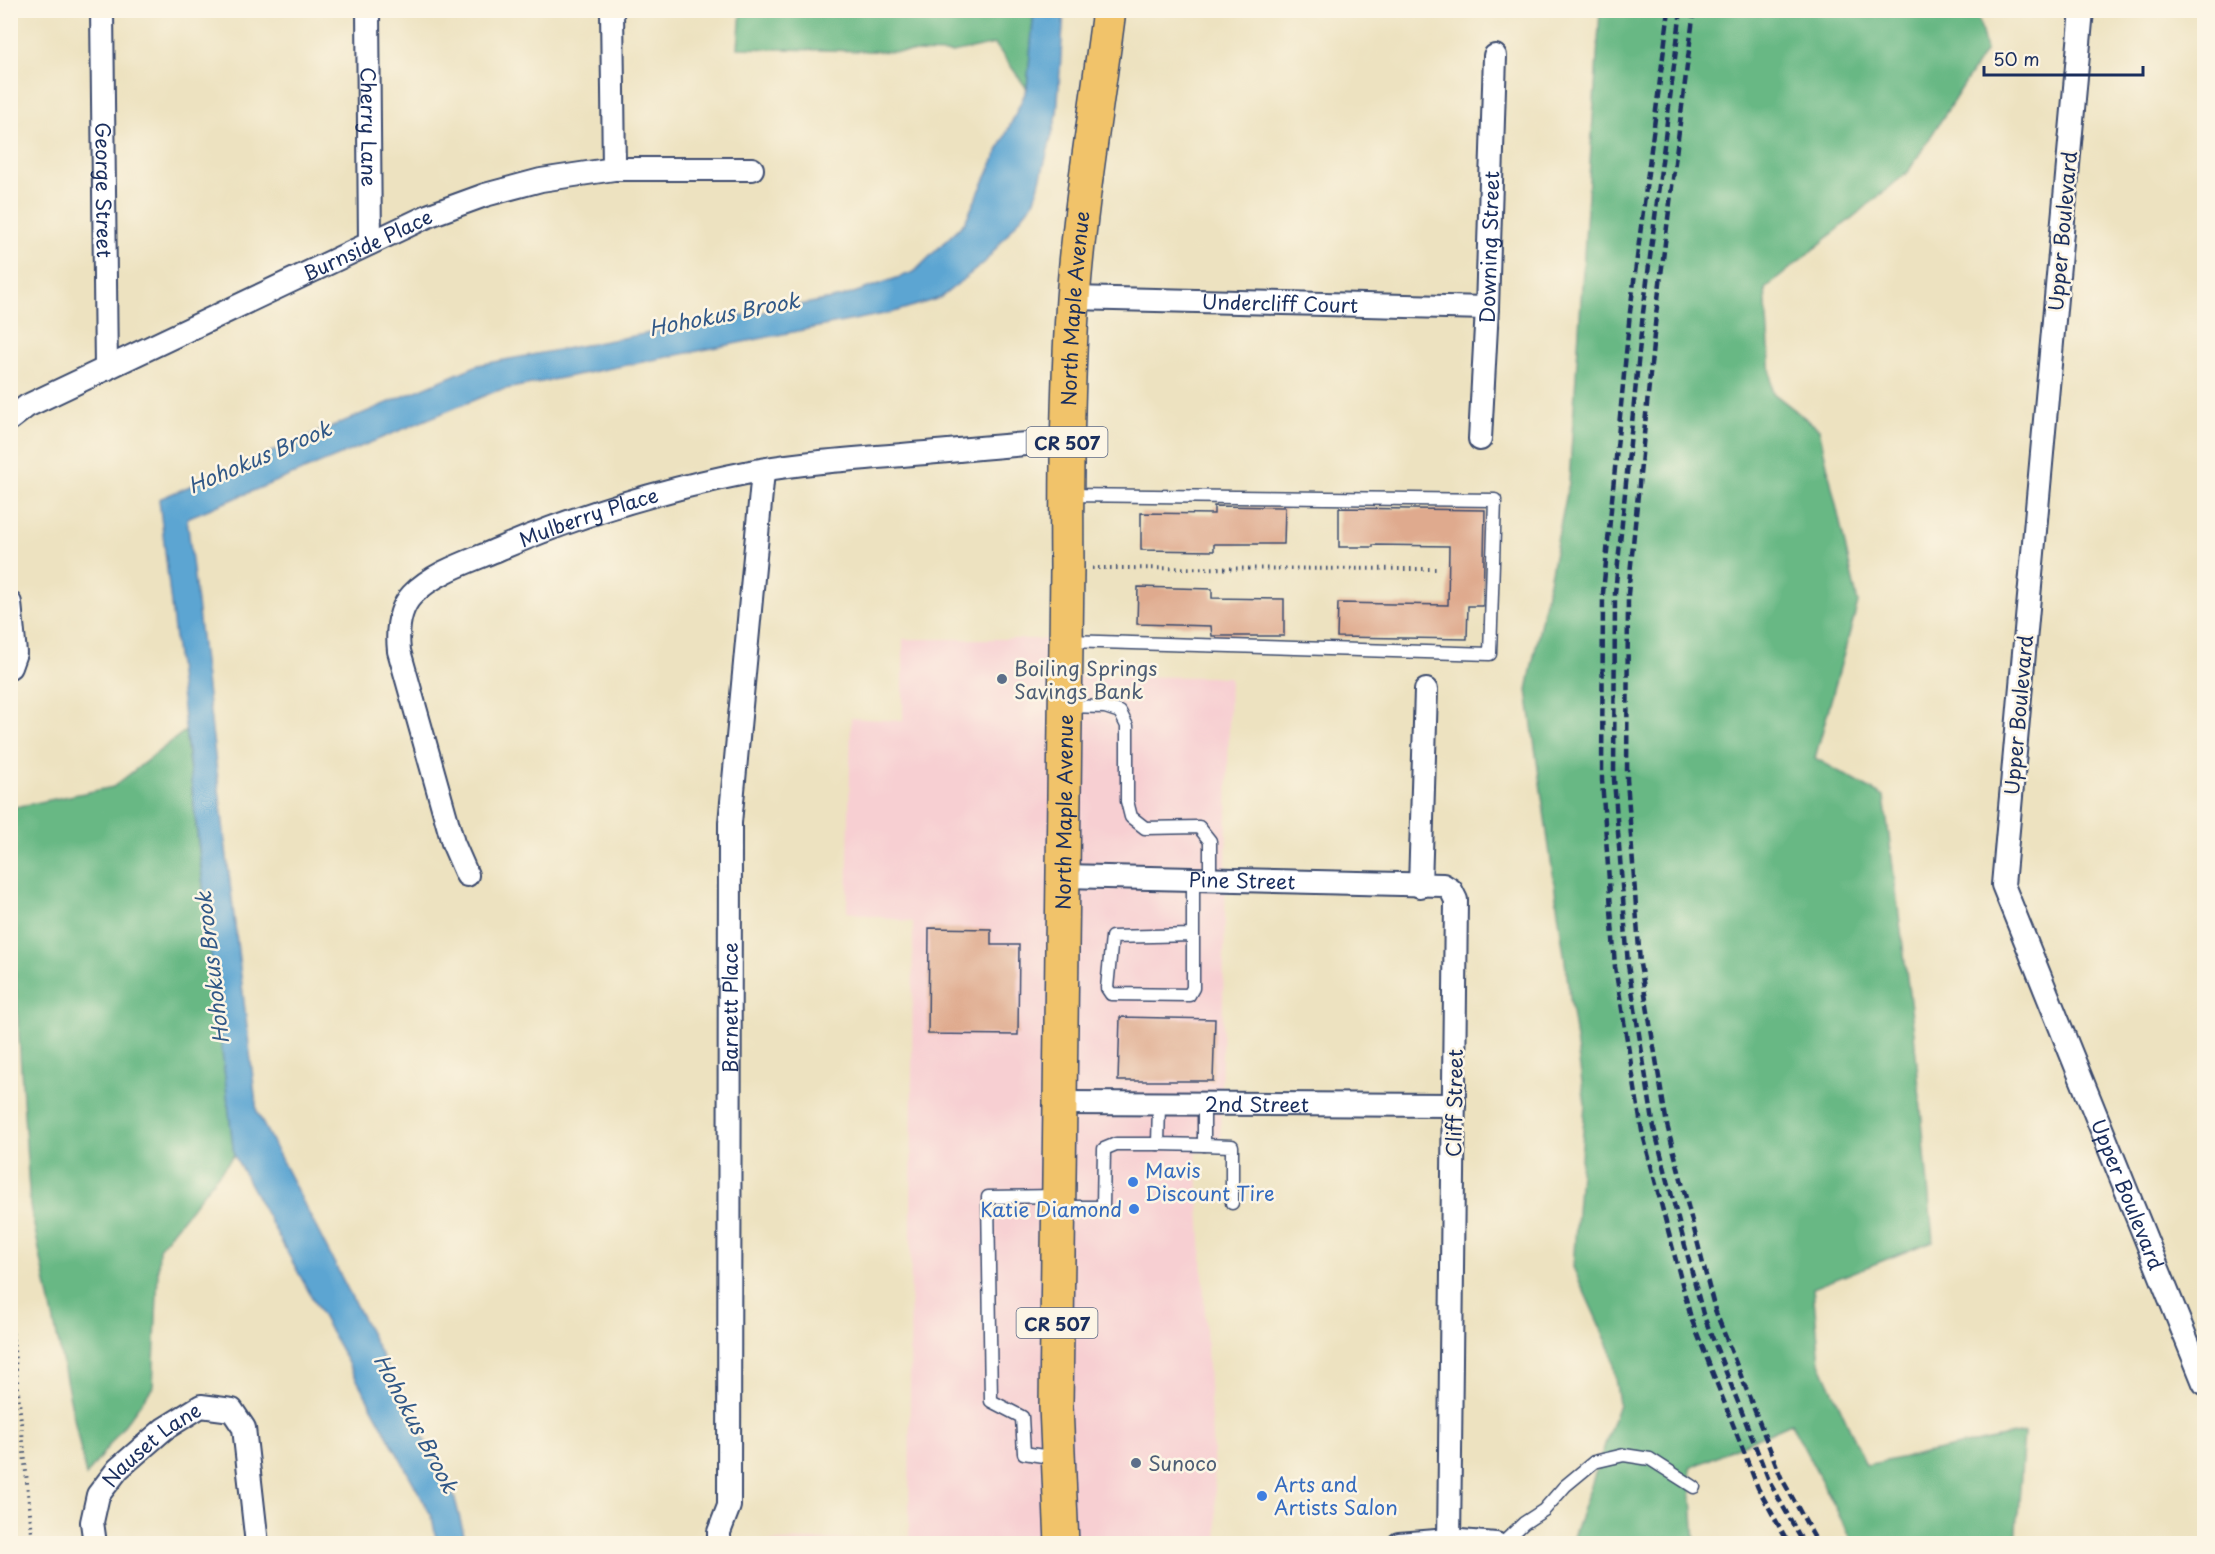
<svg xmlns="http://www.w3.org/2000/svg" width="2215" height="1554" font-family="'Playpen Sans',sans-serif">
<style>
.built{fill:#f7cfd2}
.forest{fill:#67b884;stroke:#417471;stroke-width:1.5}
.water{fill:#5ba5d2;stroke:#3b6a98;stroke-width:1.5}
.building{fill:#dfaa8e}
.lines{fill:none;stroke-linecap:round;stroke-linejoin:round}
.lane-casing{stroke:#3a4a6d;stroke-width:15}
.street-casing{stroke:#3a4a6d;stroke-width:26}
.primary-casing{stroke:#3a4a6d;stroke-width:36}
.path{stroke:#3a4a6d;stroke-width:4;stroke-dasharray:1.5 4.5;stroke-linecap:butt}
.lane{stroke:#fff;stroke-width:12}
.street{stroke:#fff;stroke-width:22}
.primary{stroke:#f1c36a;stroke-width:33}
.rail{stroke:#1b2f5e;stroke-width:4.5;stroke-dasharray:9 4.5;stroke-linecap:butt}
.service-dot{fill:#5c6f8a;stroke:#fcf5e5;stroke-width:2}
.shop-dot{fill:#3f7fe0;stroke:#fcf5e5;stroke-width:2}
.labels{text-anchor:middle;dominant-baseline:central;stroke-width:5;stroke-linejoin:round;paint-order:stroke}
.shield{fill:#fcf5e5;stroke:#5e6a86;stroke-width:1.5}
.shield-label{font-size:18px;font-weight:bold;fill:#1b2f5e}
.street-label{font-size:20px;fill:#1b2f5e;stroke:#fcf5e5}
.service-label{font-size:20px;fill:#4e5e75;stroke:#fcf5e5;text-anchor:start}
.shop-label{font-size:20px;fill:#366cbe;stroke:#fcf5e5;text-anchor:start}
.water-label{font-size:21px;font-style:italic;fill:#315887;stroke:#fcf5e5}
</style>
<rect width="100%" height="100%" fill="#fcf5e5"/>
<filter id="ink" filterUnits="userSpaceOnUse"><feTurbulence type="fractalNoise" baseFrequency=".0167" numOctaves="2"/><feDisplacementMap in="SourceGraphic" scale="12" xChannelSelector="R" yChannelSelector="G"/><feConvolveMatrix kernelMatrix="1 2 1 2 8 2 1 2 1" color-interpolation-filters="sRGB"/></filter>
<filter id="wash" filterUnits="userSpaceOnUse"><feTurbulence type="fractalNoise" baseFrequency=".008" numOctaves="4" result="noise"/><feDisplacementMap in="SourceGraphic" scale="24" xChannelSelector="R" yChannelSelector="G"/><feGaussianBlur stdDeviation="1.35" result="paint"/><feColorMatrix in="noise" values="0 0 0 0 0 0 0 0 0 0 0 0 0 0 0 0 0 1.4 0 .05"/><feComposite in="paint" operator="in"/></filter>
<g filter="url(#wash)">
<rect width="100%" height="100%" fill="#ede2c0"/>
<polygon class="built" points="903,639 1045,639 1045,676 1230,677 1220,1149 1196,1152 1218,1543 687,1544 909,1537 913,922 847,912 851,718 903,721"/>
<g class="forest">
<polygon points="741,11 1034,11 1027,89 995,44 952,53 738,48"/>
<polygon points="1600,11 1977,11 1986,50 1908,172 1765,289 1772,392 1819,429 1858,603 1815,758 1884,797 1914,1033 1933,1241 1813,1288 1820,1362 1866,1465 2024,1433 2016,1543 1854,1543 1791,1423 1690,1468 1695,1543 1571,1543 1619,1404 1611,1351 1573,1267 1585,1104 1527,690 1569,483"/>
<polygon points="185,731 234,1155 159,1248 153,1387 86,1476 30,1206 11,915 10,808 113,787"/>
</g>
<polygon class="water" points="1034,11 1064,11 1057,115 1035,200 985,262 940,298 894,312 496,391 187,518 257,1112 455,1499 466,1543 437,1543 432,1517 234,1155 159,499 478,365 842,297 914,272 965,222 1027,89"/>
<g id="blocks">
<g class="building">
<polygon points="1214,506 1285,507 1284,544 1214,544 1214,551 1141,550 1141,513 1214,514"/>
<polygon points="1339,508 1485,510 1483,606 1468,606 1467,639 1337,637 1338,603 1448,605 1449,546 1373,545 1373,547 1339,547"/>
<polygon points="1138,587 1212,589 1212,598 1284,599 1284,636 1212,636 1211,626 1137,624"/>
<polygon points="929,928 991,929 991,945 1019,945 1018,1035 928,1034"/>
<polygon points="1120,1017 1215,1019 1213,1081 1118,1081"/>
</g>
</g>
</g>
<g filter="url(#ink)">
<use href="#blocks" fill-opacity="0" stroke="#3a4a6d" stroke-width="1.5"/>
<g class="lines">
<defs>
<g id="lane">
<polyline points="1067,641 1490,654 1495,500 1067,495"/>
<polyline points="1066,706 1105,707 1120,712 1127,726 1127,801 1131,817 1145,828 1199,827 1210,841 1210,880"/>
<polyline points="1192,935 1112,937 1107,988 1111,994 1189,995 1193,988 1193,879"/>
<polyline points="1159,1104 1158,1144 1204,1145 1204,1104"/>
<polyline points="1204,1145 1232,1146 1232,1203"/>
<polyline points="1058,1207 1103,1207 1104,1149 1116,1144 1158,1144"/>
<polyline points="1056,1458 1024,1453 1022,1417 991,1401 988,1197 1057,1196"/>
<polyline points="1502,1544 1524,1523 1544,1510 1565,1486 1594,1462 1624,1455 1650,1459 1694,1487"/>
</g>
<g id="street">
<path id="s1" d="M 102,10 L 106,369"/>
<path id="s2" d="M 368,10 L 370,243"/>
<polyline points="612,10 614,169"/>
<path id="s3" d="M 2082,10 L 2003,885 L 2204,1383"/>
<path id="s4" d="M 1073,298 L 1487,308"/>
<path id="s5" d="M 10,419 L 27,406 L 430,215 L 485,195 L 541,180 L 614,169 L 752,169"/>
<path id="s6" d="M 1480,439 L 1487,308 L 1495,56"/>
<polyline points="10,603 15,653 10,667"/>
<path id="s7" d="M 467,875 L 453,843 L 399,651 C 397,632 398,610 412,595 C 434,572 471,561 499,549 C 581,514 668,488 755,471 C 811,461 869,458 926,453 C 973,449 1020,443 1067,442"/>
<path id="s8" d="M 1064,876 L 1443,885 L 1451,890 L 1456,900 L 1449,1544"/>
<polyline points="1420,886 1426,690"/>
<path id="s9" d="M 1059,1103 L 1454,1105"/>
<path id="s10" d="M 95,1544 L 92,1522 L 98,1495 L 118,1469 L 164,1429 L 201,1406 L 232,1410 L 244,1428 L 257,1544"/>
<path id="s11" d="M 719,1544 L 719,1532 L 729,1506 L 730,823 L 763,471"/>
<polyline points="1399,1544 1449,1540 1496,1544"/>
</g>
<g id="primary">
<path id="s12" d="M 1062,1544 L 1056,1406 L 1067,568 C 1066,478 1067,389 1073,299 C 1080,203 1097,106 1109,10"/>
</g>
</defs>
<use href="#lane" class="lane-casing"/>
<use href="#street" class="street-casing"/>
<use href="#primary" class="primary-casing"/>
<g class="path">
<polyline points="1092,568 1439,569"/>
<polyline points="10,1309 33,1544"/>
</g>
<use href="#lane" class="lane"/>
<use href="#street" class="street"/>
<use href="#primary" class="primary"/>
<g class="rail">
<polyline points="1669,10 1630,312 1603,593 1602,780 1615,967 1642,1131 1691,1318 1758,1488 1789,1544"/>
<polyline points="1681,10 1643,313 1615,593 1614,779 1628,965 1654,1128 1703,1314 1770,1483 1804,1544"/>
<polyline points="1694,10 1656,315 1628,594 1627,779 1640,964 1667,1125 1715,1310 1781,1477 1818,1544"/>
</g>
</g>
</g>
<g class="service-dot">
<circle cx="1002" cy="679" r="6"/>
<circle cx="1136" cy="1463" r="6"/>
</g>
<g class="shop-dot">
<circle cx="1133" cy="1182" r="6"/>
<circle cx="1134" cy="1209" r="6"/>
<circle cx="1262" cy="1496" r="6"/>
</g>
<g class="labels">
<g class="shield">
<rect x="1026.5" y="427" width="81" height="30" rx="4.5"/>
<rect x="1016.5" y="1308" width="81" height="30" rx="4.5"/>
</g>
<g class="shield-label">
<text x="1067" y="442">CR 507</text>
<text x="1057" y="1323">CR 507</text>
</g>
<g class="street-label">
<text stroke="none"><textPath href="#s2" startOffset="117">Cherry Lane</textPath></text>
<text stroke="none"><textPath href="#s1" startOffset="180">George Street</textPath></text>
<text transform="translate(2062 231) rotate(-85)">Upper Boulevard</text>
<text stroke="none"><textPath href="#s5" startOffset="398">Burnside Place</textPath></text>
<text stroke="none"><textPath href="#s6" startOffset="192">Downing Street</textPath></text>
<text stroke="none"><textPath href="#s4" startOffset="207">Undercliff Court</textPath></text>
<text stroke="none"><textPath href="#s12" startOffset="1236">North Maple Avenue</textPath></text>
<text stroke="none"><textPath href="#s7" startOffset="488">Mulberry Place</textPath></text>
<text transform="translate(2018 715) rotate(-85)">Upper Boulevard</text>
<text stroke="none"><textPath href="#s12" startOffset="732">North Maple Avenue</textPath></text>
<text stroke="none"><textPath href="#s8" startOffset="178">Pine Street</textPath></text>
<text stroke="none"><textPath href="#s11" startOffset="538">Barnett Place</textPath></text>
<text transform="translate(1454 1103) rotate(-89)">Cliff Street</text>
<text stroke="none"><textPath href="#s9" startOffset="198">2nd Street</textPath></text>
<text stroke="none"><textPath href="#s3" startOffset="1212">Upper Boulevard</textPath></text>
<text stroke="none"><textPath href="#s10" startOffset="124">Nauset Lane</textPath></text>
</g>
<g class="service-label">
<text x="1014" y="668">Boiling Springs<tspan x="1014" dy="23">Savings Bank</tspan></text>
<text x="1148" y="1463">Sunoco</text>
</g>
<g class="shop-label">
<text x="1145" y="1170">Mavis<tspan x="1145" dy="23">Discount Tire</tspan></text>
<text x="1122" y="1209" text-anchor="end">Katie Diamond</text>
<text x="1274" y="1484">Arts and<tspan x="1274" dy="23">Artists Salon</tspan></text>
</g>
<g class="water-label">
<text transform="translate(724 313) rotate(-11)">Hohokus Brook</text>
<text transform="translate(259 456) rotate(-23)">Hohokus Brook</text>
<text transform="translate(211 968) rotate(-97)">Hohokus Brook</text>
<text transform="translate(417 1423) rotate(62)">Hohokus Brook</text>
</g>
</g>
<rect width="2215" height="1554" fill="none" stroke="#fcf5e5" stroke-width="36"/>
<path d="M1984 66v9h159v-9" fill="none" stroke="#1b2f5e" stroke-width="3"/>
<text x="1993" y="66" font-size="18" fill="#1b2f5e" stroke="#fcf5e5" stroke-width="4.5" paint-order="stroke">50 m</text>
</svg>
